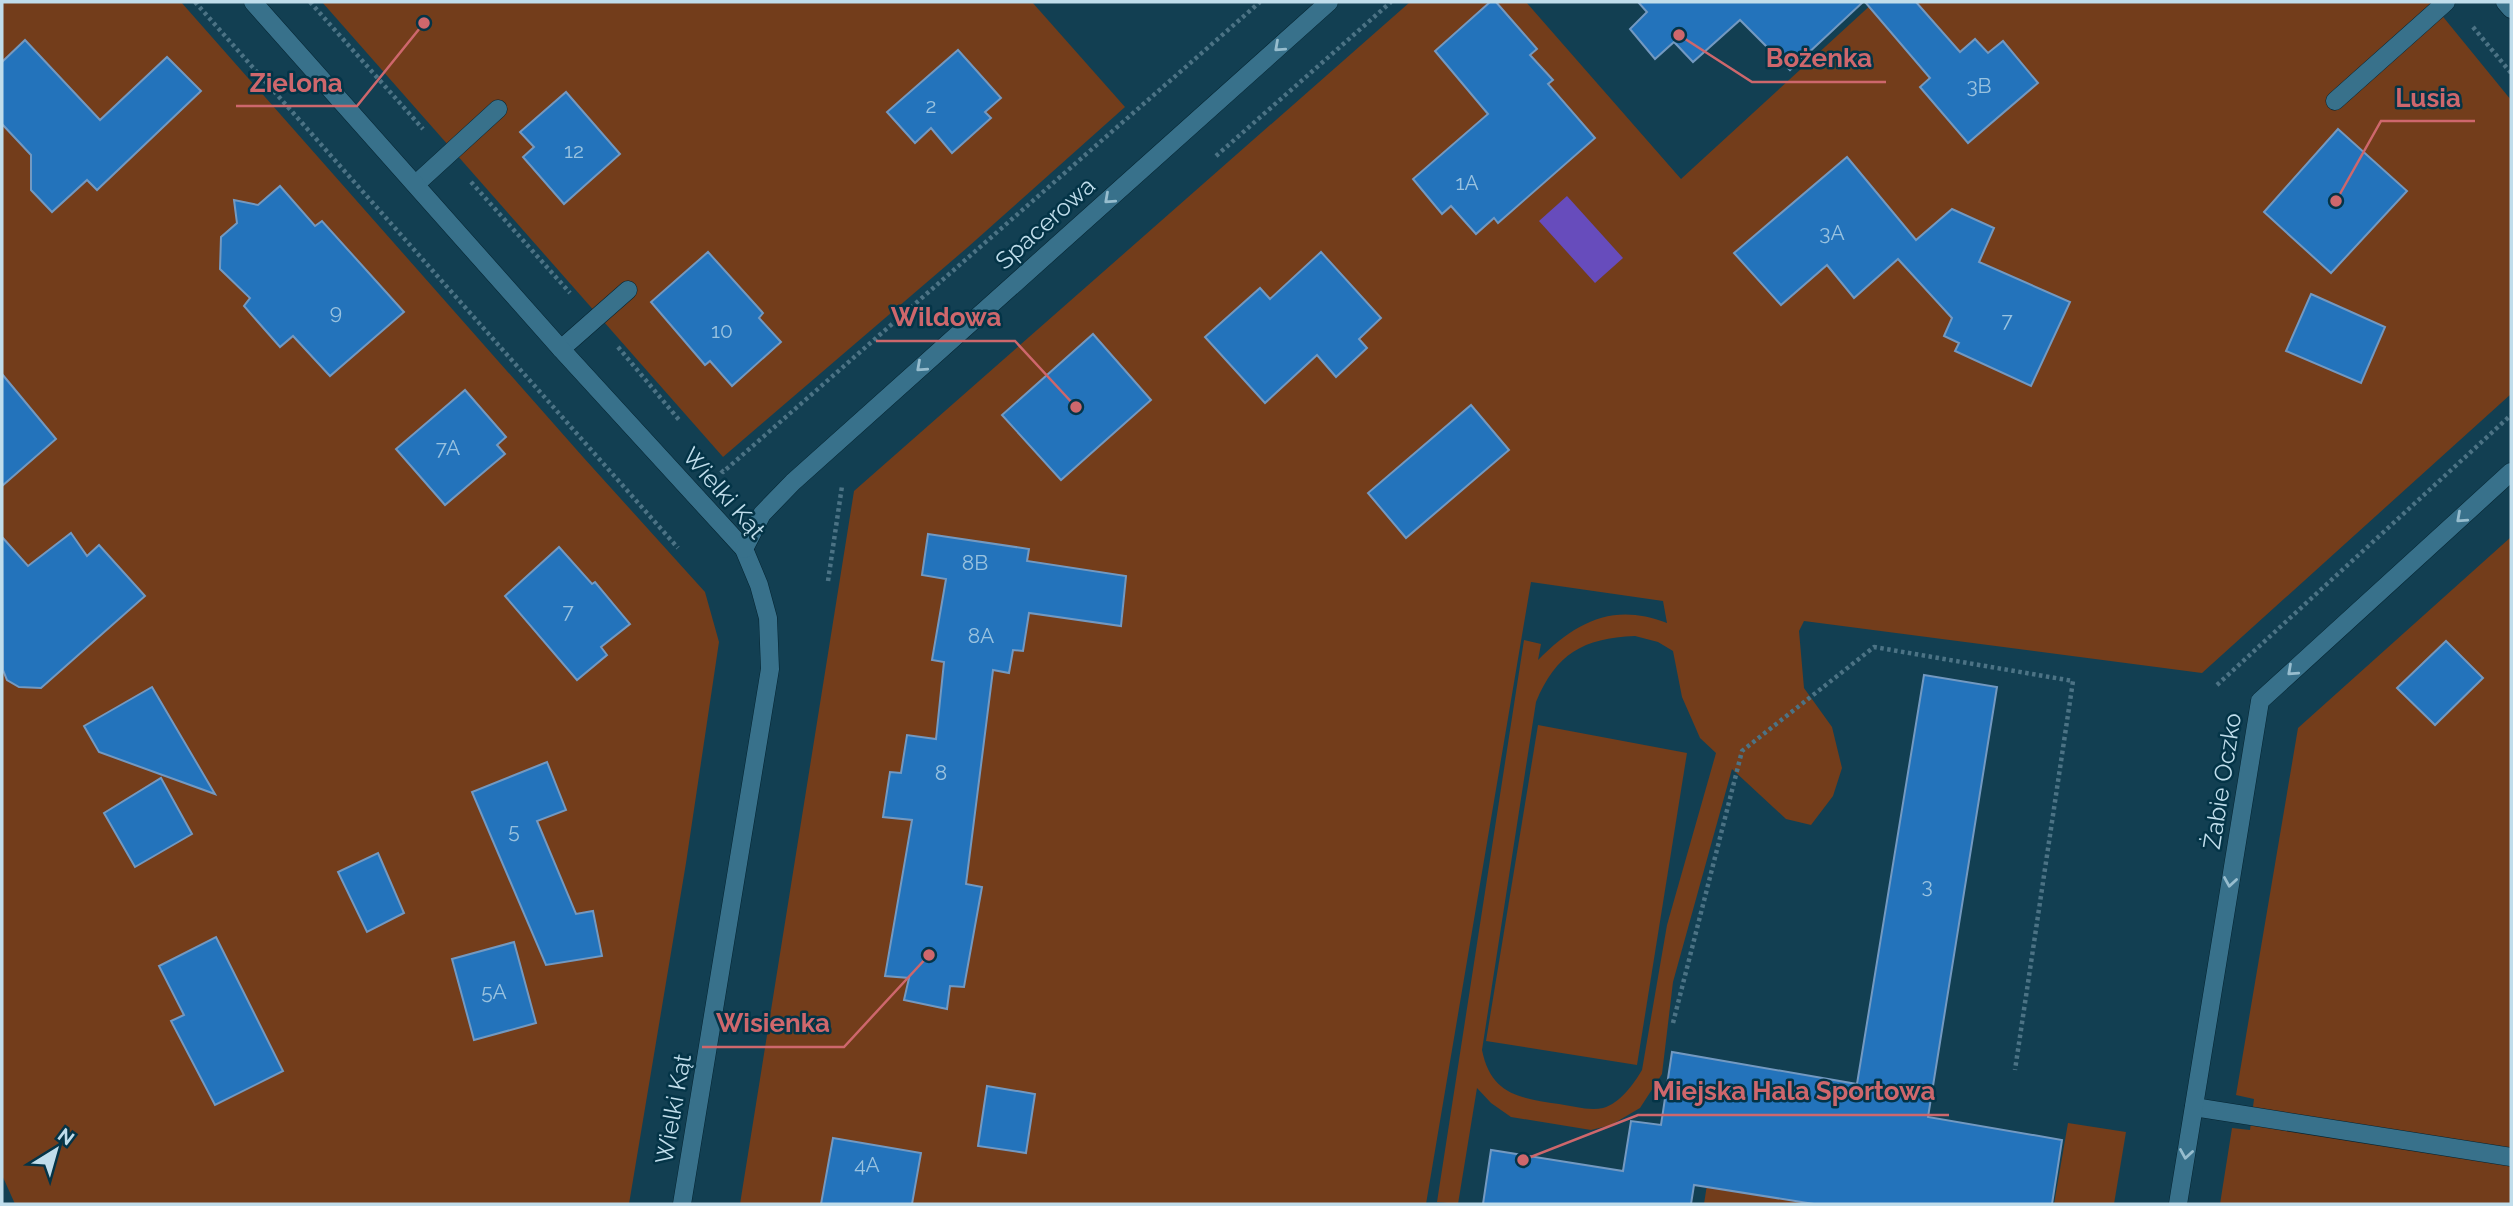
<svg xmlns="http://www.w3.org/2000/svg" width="2513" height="1206" font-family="Raleway,sans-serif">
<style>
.green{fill:#733d1b;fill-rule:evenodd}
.water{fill:#674cbc}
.building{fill:#2373bb;stroke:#7399c1;stroke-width:2}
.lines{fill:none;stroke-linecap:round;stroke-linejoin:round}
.lane-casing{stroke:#052431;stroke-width:19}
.street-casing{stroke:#052431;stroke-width:19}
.path{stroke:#4c7385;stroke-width:4.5;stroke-dasharray:3.5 3.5;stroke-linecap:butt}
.lane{stroke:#38718b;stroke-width:18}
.street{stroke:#38718b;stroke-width:18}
.oneway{stroke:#97bdce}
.labels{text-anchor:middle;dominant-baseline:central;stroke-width:5;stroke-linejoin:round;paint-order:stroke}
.number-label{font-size:21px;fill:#99c2df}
.street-label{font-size:24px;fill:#c0ddeb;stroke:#043447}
.leader{fill:none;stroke:#ce676c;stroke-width:2.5}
.callout-dot{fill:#ce676c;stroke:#043447;stroke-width:2.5}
.callout-label{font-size:26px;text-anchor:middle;font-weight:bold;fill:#ce676c;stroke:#043447;stroke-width:5;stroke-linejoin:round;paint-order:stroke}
</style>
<rect width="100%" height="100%" fill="#123f52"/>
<g class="green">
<polygon points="2,2 181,2 583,457 705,592 719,642 686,863 629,1204 15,1204 2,1175"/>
<polygon points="322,2 1032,2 1125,107 968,247 723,457"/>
<path d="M 1410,2 L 1526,2 L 1681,179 L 1874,2 L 2431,2 L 2511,100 L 2511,394 L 2202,673 L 1804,621 L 1799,631 L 1804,688 L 1832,727 L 1842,768 L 1833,796 L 1811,825 L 1786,819 L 1732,769 L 1673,982 L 1662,1074 L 1640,1108 L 1611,1125 L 1591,1130 L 1511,1117 L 1491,1103 L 1477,1088 L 1458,1204 L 1437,1202 L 1524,640 L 1541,644 L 1538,660 C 1576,622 1613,602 1667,623 L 1663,601 L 1531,582 L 1426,1204 L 740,1204 L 854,491 ZM 1635,636 L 1658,642 L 1673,651 L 1682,697 L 1700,738 L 1716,753 L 1667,925 L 1642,1070 C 1633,1085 1620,1103 1603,1108 C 1589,1111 1573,1106 1559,1104 C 1520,1098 1491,1095 1482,1050 L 1536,702 C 1556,654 1583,638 1635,636 Z"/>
<polygon points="2511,537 2511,1204 2220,1204 2232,1128 2250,1130 2254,1099 2236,1095 2298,728"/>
<polygon points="1538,725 1687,753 1637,1065 1486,1041"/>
<polygon points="2068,1123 2126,1132 2114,1204 2054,1204"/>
<polygon points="1708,1178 1830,1200 1830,1204 1704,1204"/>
</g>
<polygon class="water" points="1567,196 1623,258 1595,283 1539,221"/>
<g class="building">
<polygon points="1490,2 1496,2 1537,49 1530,55 1553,80 1548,84 1595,138 1498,223 1494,218 1476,234 1451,206 1442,214 1413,179 1488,114 1435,51"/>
<polygon points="1638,2 1863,2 1790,70 1740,20 1693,62 1674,42 1655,59 1630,29 1647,12"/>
<polygon points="1865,2 1916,2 1960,52 1975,39 1988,53 2003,41 2038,83 1968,143 1920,87 1930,78"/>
<polygon points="25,40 100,120 167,57 201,91 97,190 87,180 52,212 31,190 31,155 2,124 2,62"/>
<polygon points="958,50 1001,98 985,112 991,118 952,153 931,128 915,143 887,112"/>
<polygon points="566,92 620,154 564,204 523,157 534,147 520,132"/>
<polygon points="2338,129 2407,191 2331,273 2264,212"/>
<polygon points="1847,157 1916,240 1952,209 1994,228 1979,262 2070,302 2031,386 1955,351 1959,343 1944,336 1952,318 1898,259 1854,298 1827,265 1781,305 1734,253"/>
<polygon points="280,186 315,226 322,221 404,312 330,376 293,336 280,347 244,306 250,298 220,269 221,237 237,223 234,200 258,205"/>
<polygon points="708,252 763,313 759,318 781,342 732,386 710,361 705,365 651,302"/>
<polygon points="1321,252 1381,318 1359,339 1367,348 1336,377 1317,355 1265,403 1205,337 1260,288 1270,299"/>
<polygon points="2311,294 2385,327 2361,383 2286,351"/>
<polygon points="1093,334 1151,400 1061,480 1002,415"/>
<polygon points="2,374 56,439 2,486"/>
<polygon points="465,390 506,437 497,445 505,454 445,505 396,449"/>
<polygon points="1471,405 1509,450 1406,538 1368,493"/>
<polygon points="71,533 87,556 99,545 145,596 41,688 19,687 7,680 3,670 2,537 28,566"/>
<polygon points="928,534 1029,549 1027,561 1126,576 1121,626 1029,613 1023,651 1013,650 1009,673 993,670 966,884 982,887 964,987 950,986 947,1009 904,1000 909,978 885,976 912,820 883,817 890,772 901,773 907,735 936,739 944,662 932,660 946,579 922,575"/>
<polygon points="559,547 592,584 595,582 630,624 601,647 607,655 577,680 505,596"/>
<polygon points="2446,641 2483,678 2435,725 2397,688"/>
<polygon points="1924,675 1997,687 1928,1117 2062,1140 2052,1204 1814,1204 1694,1185 1691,1204 1483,1204 1491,1150 1623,1171 1631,1121 1661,1125 1672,1052 1857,1084"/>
<polygon points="152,687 215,794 99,752 84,726"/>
<polygon points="547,762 566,810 537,821 576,914 593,911 602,956 546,965 472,792"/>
<polygon points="161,778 192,834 135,867 104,813"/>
<polygon points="378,853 404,913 367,932 338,872"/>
<polygon points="216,937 283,1071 215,1105 171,1021 184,1015 159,966"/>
<polygon points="514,942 536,1023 474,1040 452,959"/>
<polygon points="987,1086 1035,1094 1026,1153 978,1146"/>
<polygon points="833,1138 921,1153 912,1204 821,1204"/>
</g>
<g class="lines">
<defs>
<g id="lane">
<polyline points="2335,101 2446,2"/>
<polyline points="416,184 498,109"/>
<polyline points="561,349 628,290"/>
<polyline points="2194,1107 2511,1157"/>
</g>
<g id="street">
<polyline points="253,2 561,349 744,549 759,585 768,618 770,669 682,1204"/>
<polyline points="2505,2 2511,9"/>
<polyline points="744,549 762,514 793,482 1329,2"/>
<polyline points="2178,1204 2260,701 2511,472"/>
</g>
</defs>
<use href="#lane" class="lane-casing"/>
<use href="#street" class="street-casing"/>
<g class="path">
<polyline points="195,2 678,548"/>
<polyline points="310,2 423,129"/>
<polyline points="2473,27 2511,73"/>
<polyline points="1216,156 1391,2"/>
<polyline points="471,182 570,293"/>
<polyline points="618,347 680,421"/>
<polyline points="721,470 723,472 1260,2"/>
<polyline points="828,581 842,486"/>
<polyline points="2217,685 2511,415"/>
<polyline points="1673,1023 1742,751 1874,647 2073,681 2015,1070"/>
</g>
<use href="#lane" class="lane"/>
<use href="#street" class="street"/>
</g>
<defs><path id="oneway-chevron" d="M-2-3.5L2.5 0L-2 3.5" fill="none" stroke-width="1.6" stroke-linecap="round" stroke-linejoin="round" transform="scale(1.75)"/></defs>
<g class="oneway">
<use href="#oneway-chevron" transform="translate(1279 47) rotate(138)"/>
<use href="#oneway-chevron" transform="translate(1109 199) rotate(138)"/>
<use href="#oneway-chevron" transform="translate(921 367) rotate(138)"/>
<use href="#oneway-chevron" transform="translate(2461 518) rotate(138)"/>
<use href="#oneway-chevron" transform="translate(2292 671) rotate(138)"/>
<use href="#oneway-chevron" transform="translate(2230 882) rotate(99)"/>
<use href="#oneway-chevron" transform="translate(2186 1154) rotate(99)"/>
</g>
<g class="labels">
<g class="number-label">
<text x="1979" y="85">3B</text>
<text x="931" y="105">2</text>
<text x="574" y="150">12</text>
<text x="1467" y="182">1A</text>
<text x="1832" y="232">3A</text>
<text x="336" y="311">9</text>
<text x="2007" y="319">7</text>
<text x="722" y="330">10</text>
<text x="448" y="447">7A</text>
<text x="975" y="562">8B</text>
<text x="568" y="610">7</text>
<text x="981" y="635">8A</text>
<text x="941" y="772">8</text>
<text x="514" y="830">5</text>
<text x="1927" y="885">3</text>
<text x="494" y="991">5A</text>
<text x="867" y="1164">4A</text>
</g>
<g class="street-label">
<text transform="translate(1045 223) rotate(-42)">Spacerowa</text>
<text transform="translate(724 493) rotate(49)">Wielki Kąt</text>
<text transform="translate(2222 781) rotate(-81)">Żabie Oczko</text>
<text transform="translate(673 1109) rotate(-80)">Wielki Kąt</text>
</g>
</g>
<path class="leader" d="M1679 35L1752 82H1886M424 23L357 106H236M2336 201L2381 121H2475M1076 407L1015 341H876M929 955L844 1047H702M1523 1160L1638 1115H1949"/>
<g class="callout-dot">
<circle cx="1679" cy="35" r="7"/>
<circle cx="424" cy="23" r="7"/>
<circle cx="2336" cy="201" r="7"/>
<circle cx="1076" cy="407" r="7"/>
<circle cx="929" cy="955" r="7"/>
<circle cx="1523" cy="1160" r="7"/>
</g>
<g class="callout-label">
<text x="1819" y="67">Bożenka</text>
<text x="296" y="92">Zielona</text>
<text x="2428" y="107">Lusia</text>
<text x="946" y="326">Wildowa</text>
<text x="773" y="1032">Wisienka</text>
<text x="1794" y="1100">Miejska Hala Sportowa</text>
</g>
<rect width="2513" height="1206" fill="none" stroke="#c0ddeb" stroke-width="7"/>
<g transform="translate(56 1150) rotate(37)" stroke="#043447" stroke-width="5" paint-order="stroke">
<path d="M0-5L12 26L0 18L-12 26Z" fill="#c0ddeb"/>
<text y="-10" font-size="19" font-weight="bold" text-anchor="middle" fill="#c0ddeb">N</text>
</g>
</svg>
